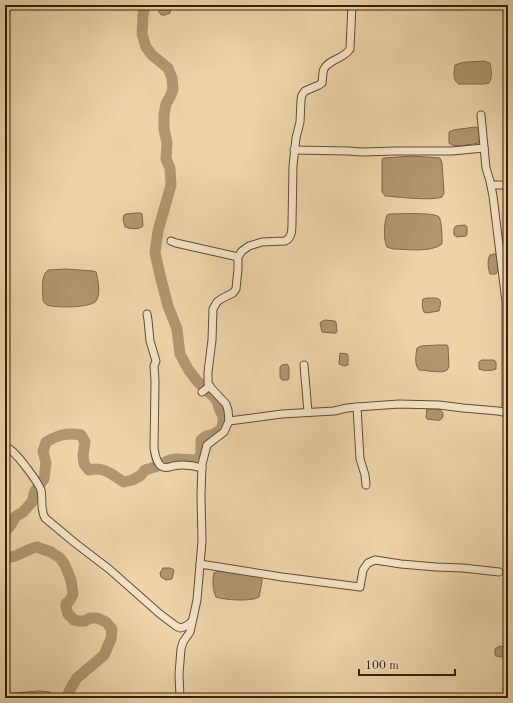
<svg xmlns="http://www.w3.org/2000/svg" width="513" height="703" font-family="'Old Standard TT',serif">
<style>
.green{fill:#ceb48c;stroke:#846848}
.water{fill:#af9570;stroke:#806545}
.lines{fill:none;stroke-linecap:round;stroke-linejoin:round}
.river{stroke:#af9570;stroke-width:11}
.street-casing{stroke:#664a2d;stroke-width:9}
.street{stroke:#f3e2c6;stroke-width:7}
</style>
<rect width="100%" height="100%" fill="#ecd3a8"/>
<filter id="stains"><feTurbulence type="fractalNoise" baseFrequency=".005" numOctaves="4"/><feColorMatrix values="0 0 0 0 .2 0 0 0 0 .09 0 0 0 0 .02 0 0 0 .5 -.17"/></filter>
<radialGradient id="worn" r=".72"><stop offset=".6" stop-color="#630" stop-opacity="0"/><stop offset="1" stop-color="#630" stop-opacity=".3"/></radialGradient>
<polygon class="green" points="39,691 50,692 52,698 5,698 5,694"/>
<g class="water">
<path d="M 157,5 L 170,5 L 170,13 C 160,18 159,14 157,5 Z"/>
<path d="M 484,61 L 490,63 C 491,69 493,77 489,83 L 484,84 L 459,84 C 452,80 454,72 455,65 C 464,61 475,62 484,61 Z"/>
<path d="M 475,127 L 478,128 C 481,132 481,139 479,143 L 460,146 L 452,145 L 449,143 L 449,132 L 453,130 Z"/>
<path d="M 412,156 L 440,158 L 442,163 L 444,193 L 442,197 C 432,201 397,197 385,196 L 382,192 L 382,159 L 384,158 Z"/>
<path d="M 136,213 L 141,213 L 142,214 L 143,226 C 139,230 131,229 125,227 L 123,219 L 124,215 L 126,214 Z"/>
<path d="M 389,214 C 397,214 435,212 439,217 C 442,222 442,238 442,244 C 431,253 405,249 393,249 L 387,247 C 383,239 384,223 387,215 Z"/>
<polygon points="465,225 467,227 467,234 466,236 457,237 454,235 454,228 456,226"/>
<path d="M 494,254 L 496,254 L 497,256 L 498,271 L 496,274 L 490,274 C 488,269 487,260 490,255 Z"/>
<path d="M 66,269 L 93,271 L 96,272 C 98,279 101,295 96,301 C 91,308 55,308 47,305 C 44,303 44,302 43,300 C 43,290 40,277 48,270 Z"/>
<path d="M 427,298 C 439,298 443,297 439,311 L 426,313 L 424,312 C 422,308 422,303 423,299 Z"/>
<polygon points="325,320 335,321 336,322 337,331 336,333 332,333 322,332 320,323 321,322"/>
<path d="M 438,345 L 447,345 L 448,347 L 449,367 C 448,368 448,369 447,370 C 442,374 425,370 419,370 C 414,364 416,355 417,348 L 421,346 Z"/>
<polygon points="340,353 347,354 348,355 348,365 344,366 339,364"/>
<path d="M 481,360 L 494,360 L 496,362 L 496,369 C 492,371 483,371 479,369 L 479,362 Z"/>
<polygon points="287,364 289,367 289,378 288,380 282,380 280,377 280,367 282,365"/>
<path d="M 427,409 C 431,409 436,408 440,410 C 444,412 444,418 440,420 C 437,421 431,419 427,419 L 426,417 Z"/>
<polygon points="163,568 170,568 174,570 172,579 166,580 161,577 160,573"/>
<path d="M 220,570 L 262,576 L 262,581 L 259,597 C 251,602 225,600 216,597 C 213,590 212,581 214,573 Z"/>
<polygon points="500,646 508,648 508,657 503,657 496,656 495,654 495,649"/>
</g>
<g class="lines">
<g class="river">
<path d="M 5,532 L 10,526 L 16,516 L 23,512 L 32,502 L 35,491 L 44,479 L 46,463 L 43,451 L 46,442 C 59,435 66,432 81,435 L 85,442 L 83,455 L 84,464 L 89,470 C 104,466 112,475 124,482 L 132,480 L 140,476 L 145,470 L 155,467 L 170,460 L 177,459 L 194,460 L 198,459 L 201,454 L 201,440 L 206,436 L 212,435 L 218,432 L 222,427 L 223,422 L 223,416 L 219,408 L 218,403 L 215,398 L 197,381 L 188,369 L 180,354 L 177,329 L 168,306 L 161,279 L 155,253 L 158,231 L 171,185 L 170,168 L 166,159 L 167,143 L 164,129 L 164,115 L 166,104 L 171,95 L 173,89 L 172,78 L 168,68 L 152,55 L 146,47 L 142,34 L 143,14 L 146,5"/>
<polyline points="5,558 15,556 33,548 37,547 51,552 60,558 65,565 71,580 73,594 70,600 66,604 66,607 68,614 74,620 78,621 85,621 90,618 97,618 106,622 112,629 111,639 104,655 77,678 72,686 66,698"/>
</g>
<defs>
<g id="street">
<polyline points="481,115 486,168 490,181 493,196 506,302 506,412"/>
<polyline points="294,150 348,151 362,152 396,151 452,151 484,148"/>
<polyline points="491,185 508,185"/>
<polyline points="171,241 176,243 238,257"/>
<path d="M 147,314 L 148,320 L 150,341 L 156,361 L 154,366 L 155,381 L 154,448 C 155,454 156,462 161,466 C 165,469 169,467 173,466 C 183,464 192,465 202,468"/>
<polyline points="304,365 308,412"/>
<polyline points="202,392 210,386"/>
<polyline points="357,407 360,459 365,475 366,485"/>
<polyline points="229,421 282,414 334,411 347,408 357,407 399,404 439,405 463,408 498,411 508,413"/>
<path d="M 5,447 C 8,448 11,449 13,452 C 20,458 38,482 41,490 C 43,500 40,509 45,518 L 75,543 L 109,569 L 160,614 L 176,626 L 180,628 L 184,627 L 189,624 L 192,621"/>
<polyline points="200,564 282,577 360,587 363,570 368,563 375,560 401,564 436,567 463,568 499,572"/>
<path d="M 180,698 L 179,674 L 181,649 L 183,642 L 190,632 L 197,600 L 202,541 L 201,496 L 202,464 L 207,445 L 224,432 L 229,421 L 228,410 L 226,404 L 211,388 L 208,383 L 208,372 L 212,340 L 213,309 L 217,302 L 221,299 L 233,293 L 236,289 L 238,269 L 238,257 L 242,251 L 249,246 L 262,242 L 285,241 C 292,238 292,230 292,223 L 293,166 L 296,138 L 300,122 L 301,100 L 302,95 L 305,91 L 319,85 L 322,83 C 323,78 322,73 324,69 C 329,59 344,59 350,49 L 352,5"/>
</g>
</defs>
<use href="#street" class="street-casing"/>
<use href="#street" class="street"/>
</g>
<rect width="513" height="703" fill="none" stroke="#ecd3a8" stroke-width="20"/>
<rect x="6" y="6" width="501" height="691" fill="none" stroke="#391d04" stroke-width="2"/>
<rect x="10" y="10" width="493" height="683" fill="none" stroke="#391d04"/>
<path d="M359 669v6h96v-6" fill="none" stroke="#391d04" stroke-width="2"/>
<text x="365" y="669" font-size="12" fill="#391d04" stroke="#f3e2c6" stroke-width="3" paint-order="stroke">100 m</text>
<rect width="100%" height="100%" filter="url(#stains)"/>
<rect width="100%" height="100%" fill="url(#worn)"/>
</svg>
